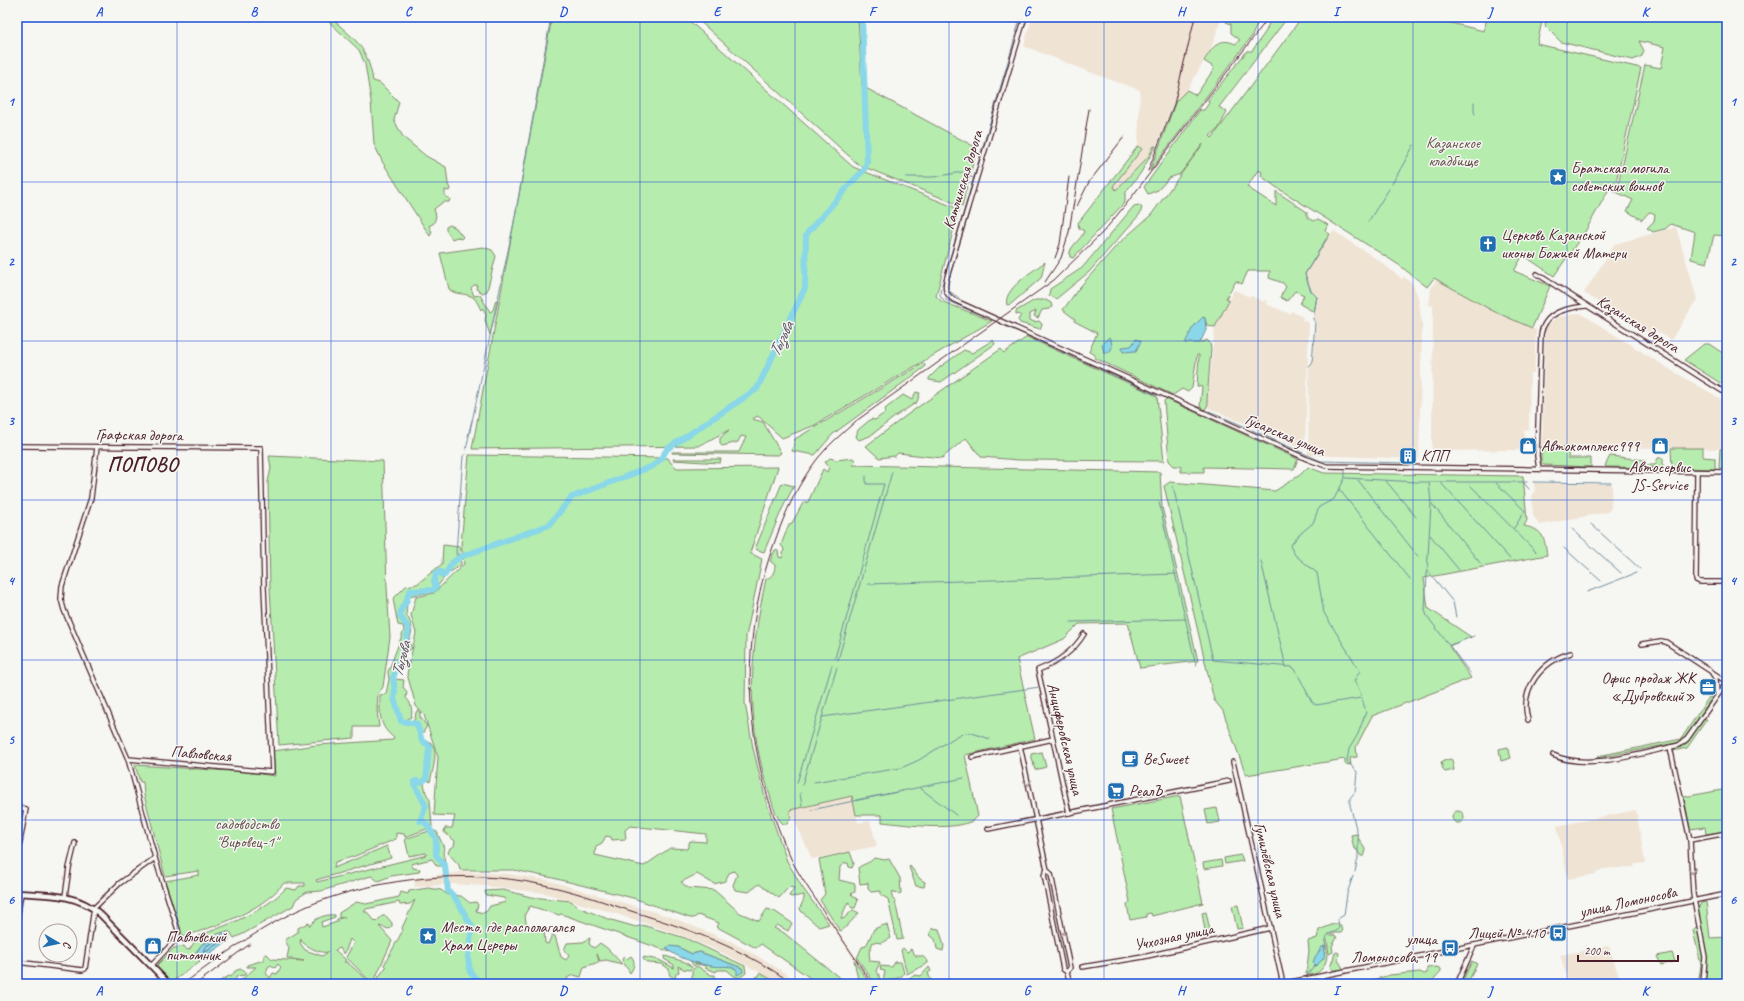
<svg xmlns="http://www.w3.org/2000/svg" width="1744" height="1001" font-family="Caveat,sans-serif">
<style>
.built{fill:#efe3d4}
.green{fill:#b6ecae;stroke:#80866c;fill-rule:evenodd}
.water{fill:#89d7e8;stroke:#708d9c}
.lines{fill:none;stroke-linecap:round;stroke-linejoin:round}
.shore{stroke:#636977;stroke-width:1}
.stream{stroke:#708d9c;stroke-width:1}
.river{stroke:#89d7e8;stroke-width:6}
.minor-casing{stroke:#4a1f2b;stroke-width:6}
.major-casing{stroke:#4a1f2b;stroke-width:8}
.minor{stroke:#f6f6f2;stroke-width:3.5}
.major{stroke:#f6f6f2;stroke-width:4.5}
.rail{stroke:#4a1f2b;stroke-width:1}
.oneway{stroke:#a99598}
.grid{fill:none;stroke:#1d4ed8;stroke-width:1;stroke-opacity:0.55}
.labels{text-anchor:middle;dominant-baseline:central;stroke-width:3;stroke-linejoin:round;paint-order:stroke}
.park-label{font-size:16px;fill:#65524c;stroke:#f6f6f2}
.poi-label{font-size:16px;fill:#4a1f2b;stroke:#f6f6f2;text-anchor:start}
.street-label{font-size:16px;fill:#4a1f2b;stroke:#f6f6f2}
.water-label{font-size:17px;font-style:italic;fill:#5d5664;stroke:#f6f6f2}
.district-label{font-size:20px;font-weight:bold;letter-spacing:1px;fill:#4a1f2b;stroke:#f6f6f2}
.neatline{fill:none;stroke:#1d4ed8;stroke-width:1.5}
.grid-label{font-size:13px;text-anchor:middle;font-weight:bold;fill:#1d4ed8}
</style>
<rect width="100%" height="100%" fill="#f6f6f2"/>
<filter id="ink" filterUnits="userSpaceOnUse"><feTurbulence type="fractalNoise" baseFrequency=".025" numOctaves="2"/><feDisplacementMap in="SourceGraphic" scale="8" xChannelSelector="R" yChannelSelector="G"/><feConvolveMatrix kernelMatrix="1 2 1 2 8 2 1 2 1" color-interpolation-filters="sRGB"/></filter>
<g filter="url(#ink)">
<g class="built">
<polygon points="1032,17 1222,17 1211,49 1187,90 1173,104 1156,146 1154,146 1149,156 1116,190 1113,186 1142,149 1138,146 1140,90 1097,75 1024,46"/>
<polygon points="1676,227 1697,299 1671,340 1657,331 1647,332 1584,293 1615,244"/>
<polygon points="1334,231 1381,262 1402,279 1404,277 1412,283 1418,297 1422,324 1419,459 1308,455 1309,366 1312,363 1315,322 1313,319 1314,312 1318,300 1317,297 1311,291 1305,274 1330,234"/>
<polygon points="1436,279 1493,311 1536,330 1534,373 1530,373 1529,429 1524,430 1524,446 1522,447 1522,450 1432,451 1433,306 1429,305 1431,289"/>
<polygon points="1234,290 1250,297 1251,296 1264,302 1265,300 1267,301 1266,304 1290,314 1291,311 1303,317 1302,320 1309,323 1305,450 1207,407 1215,327"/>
<polygon points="1580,313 1666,367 1721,399 1727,407 1727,465 1724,465 1724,449 1542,446 1545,328 1556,318"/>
<polygon points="1534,483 1612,484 1611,508 1608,512 1540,525 1533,516 1532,494 1535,491"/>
<polygon points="852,796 858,823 870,821 877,846 812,859 790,810"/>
<polygon points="1636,810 1645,863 1635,864 1634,867 1603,869 1596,872 1596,874 1568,879 1557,826"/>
<polygon points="461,872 508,874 547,880 671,917 732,942 768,962 801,984 778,984 761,973 725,954 686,937 617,914 544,893 485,886 453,884 415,887 414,878"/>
<polygon points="825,911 849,948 873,984 871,984 823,913"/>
<polygon points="1609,946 1620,980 1619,981 1620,984 1569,984 1560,955"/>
</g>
<g class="green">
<path d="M 324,17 L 330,17 C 355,40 367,45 373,81 L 380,83 L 399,102 L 394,120 L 403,137 L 426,156 L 446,167 L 448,184 L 450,189 L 449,191 L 445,190 L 445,196 L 450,199 L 449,202 L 443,202 L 434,209 L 436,216 L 434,223 L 429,226 L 432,232 L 430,236 L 383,163 L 374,144 L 371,101 L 365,64 L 359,50 Z"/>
<polygon points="552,17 685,17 853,167 959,209 936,296 941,301 992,321 813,426 782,438 758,416 752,419 763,422 781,453 778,455 672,453 672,452 739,452 746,437 741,436 738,442 722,446 720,444 720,438 729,430 698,446 472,449"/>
<polygon points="695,17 858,17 862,86 977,148 962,206 859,165"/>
<path d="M 1228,17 L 1260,17 L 1252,36 L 1150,171 L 1176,101 L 1187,90 L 1196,95 L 1214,69 L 1212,66 L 1204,61 C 1212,48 1219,36 1235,44 L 1239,41 L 1239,39 L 1231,33 L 1231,24 L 1226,22 Z"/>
<polygon points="1276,17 1288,17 1219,107 1227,112 1219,128 1210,136 1212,138 1302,17 1426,17 1484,31 1487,17 1543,17 1537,44 1641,68 1616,182 1609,189 1586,230 1554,276 1523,255 1514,271 1550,286 1532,328 1493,311 1434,278 1427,287 1399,265 1276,187 1261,176 1262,172 1258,170 1247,187 1276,206 1276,192 1277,192 1307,212 1307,217 1314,221 1318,219 1328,225 1325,231 1330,234 1305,274 1311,291 1317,297 1314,312 1300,304 1304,295 1295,291 1287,301 1280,297 1286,287 1283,283 1269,278 1270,271 1248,271 1242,284 1236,281 1226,298 1229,300 1215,327 1207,326 1205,318 1203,317 1193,327 1200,343 1207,340 1210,343 1211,349 1207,400 1208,404 1205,410 1200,407 1202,387 1197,386 1199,355 1197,355 1192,388 1188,392 1182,389 1173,395 1095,358 1095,355 1089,352 1097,333 1074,321 1075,319 1063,310 1079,288 1118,244 1151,215 1203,144 1180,174 1169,178 1158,190 1148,194 1144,187 1200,110 1204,110 1209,103 1208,100 1247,51 1252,51 1266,31 1269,23 1273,21"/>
<polygon points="1546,17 1727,17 1727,236 1714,235 1707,263 1691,259 1695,232 1671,224 1665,229 1653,232 1647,228 1654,221 1655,215 1649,212 1642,220 1627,211 1633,200 1614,191 1619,181 1645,65 1661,68 1665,47 1639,41 1644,51 1642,56 1633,60 1561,42 1545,26"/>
<path d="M 1138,146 L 1142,149 L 1113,186 L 1116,190 L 1149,156 L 1154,146 L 1156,146 L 1140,174 L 1127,190 L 1125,195 L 1125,202 L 1073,258 L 1070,257 C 1067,247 1082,240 1084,231 L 1079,228 L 1078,223 Z"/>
<polygon points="1139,205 1142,208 1140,214 1089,272 1056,299 1049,295 1050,289 1082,268 1134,206"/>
<polygon points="450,225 456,228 463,237 461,239 457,237 452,239 446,230 446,227"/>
<path d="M 483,247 L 492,250 L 496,256 L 487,291 L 483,293 L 476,289 L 477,285 L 474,285 L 471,288 L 474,296 L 480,295 L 490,312 L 493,310 L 496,300 L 498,300 L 490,335 L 485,320 L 486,315 L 483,308 L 481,310 C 479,306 477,301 474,298 C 467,292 455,296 449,289 L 440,253 Z"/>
<path d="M 1045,262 L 1041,278 L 1011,304 L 1007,305 C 1002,290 1033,271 1045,262 Z"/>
<polygon points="1035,300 1046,300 1051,303 1052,307 1049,309 1042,310 1038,318 1034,316 1036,311 1030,314 1030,320 1034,322 1039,321 1042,324 1040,329 1020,323 1018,320 1021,315 1016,314 1016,311"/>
<polygon points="1027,337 1157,396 1164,461 1019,460 981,457 966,438 942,458 898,453 895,456 879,458 866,446 911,412 1001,349 1004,353"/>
<polygon points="993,340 995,344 941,382 929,380 929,378 940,367 964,350 972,353"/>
<polygon points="1704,344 1709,344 1727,356 1727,383 1725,386 1684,360"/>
<polygon points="924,363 925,367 833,434 815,455 792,451 795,439"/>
<polygon points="916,392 920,393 917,402 896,416 870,436 859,440 856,437 858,430 871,419 875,420 886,412 885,409 903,395 912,400"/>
<polygon points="1166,399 1298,459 1294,469 1204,467 1204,472 1181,472 1181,466 1174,466 1169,461 1164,401"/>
<polygon points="1541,447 1570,447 1568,458 1591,458 1591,467 1544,465 1541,463"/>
<polygon points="1671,448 1703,448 1703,457 1715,458 1715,469 1672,468"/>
<polygon points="1720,449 1725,449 1724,465 1727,465 1727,469 1719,468"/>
<path d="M 469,455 L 668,458 L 671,463 L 677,468 L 778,467 L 750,553 L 762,559 L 746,637 L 745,703 L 753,748 L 766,801 L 787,861 L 802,887 L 829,924 L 819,927 L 801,911 L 800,908 L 804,899 L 804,895 L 792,897 L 789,896 L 794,888 L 789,887 L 779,898 L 759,884 L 749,892 L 735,890 L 733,885 L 737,875 L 734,871 L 729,873 L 725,881 L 714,884 L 697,874 L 681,882 L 688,888 L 714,890 L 740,913 L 759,921 L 767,909 L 774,911 L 792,923 L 788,931 L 777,925 L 774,928 L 784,933 L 847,984 L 814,984 L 809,977 L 761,944 L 756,948 L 717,927 L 719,923 L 698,915 L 694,918 L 690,918 L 633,898 L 553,878 L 514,870 L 460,870 L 459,865 L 448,853 L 450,848 L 454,846 L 455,841 L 444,832 L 445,828 L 452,828 L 455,816 L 434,815 L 438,757 L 424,715 L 416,706 L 407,674 L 416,633 L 411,615 L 416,597 L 434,593 L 464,564 L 461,545 ZM 630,826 L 706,834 L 706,842 L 690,841 L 687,849 L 670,848 L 644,866 L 595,855 L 596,846 L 602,843 L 606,836 L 611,837 L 612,840 L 626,839 L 625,830 Z"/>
<polygon points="269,456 383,461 387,587 390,637 383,687 378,694 377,710 379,727 354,727 354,738 279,745 270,588 268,482 271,468"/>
<polygon points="1610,456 1645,460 1645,465 1655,465 1658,458 1663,458 1663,468 1607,467 1605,466"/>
<path d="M 830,458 L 836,460 L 853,458 L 855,460 L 853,465 L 1160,472 L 1162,507 L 1198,661 L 1140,668 L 1128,623 L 1079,624 L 1064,639 L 1017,659 L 1035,739 L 965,755 L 978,816 C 965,834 903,824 882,822 L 882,815 L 856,815 L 852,796 L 790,810 L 791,818 L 787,824 L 783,824 C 774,816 772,800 768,789 C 745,717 750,651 766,579 C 772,577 775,572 775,565 L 770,561 L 775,550 L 778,551 L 779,557 L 782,558 L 784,549 L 781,545 L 789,524 L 792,523 L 803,503 L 808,502 L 823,469 L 827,472 L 829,467 L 825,462 Z"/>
<polygon points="673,459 721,459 720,463 673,460"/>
<path d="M 1308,467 L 1324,473 L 1523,476 L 1527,520 L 1524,526 C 1544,530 1544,537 1547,555 L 1424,578 L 1428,608 L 1471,637 L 1449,646 L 1471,678 L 1372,716 L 1356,747 L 1357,757 L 1350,758 L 1351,765 L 1345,764 L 1345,759 L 1246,775 L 1223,711 L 1214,700 L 1164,486 L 1170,482 L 1275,491 L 1300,475 Z"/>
<polygon points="782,483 794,486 782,509 764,552 755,549"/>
<path d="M 443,545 L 460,547 L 460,551 L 457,557 L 461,562 L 461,565 L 447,574 L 433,592 L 408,596 C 408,601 405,613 407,616 C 413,626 413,630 409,641 L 412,648 L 403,655 L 408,663 L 407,666 L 394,673 L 393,676 L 394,679 L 404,680 L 403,687 L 407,692 L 406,698 C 411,702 413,711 411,717 L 405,720 L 405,722 L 409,723 L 415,719 L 416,712 L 418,710 L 420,713 L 420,717 L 427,726 L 421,736 L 422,741 L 430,742 C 440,749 432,772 430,782 L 425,777 L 423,778 L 426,793 L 430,800 L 432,827 L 405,837 L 404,834 L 396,833 L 396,839 L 355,856 L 335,862 L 334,868 L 387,846 L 391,858 L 316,880 L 317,882 L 427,855 L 426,853 L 409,856 L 405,839 L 432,830 L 437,832 L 444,848 L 443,853 L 446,866 L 437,866 L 432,859 L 411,864 L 413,868 L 420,869 L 419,872 L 391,876 L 378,881 L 371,876 L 321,891 L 307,892 L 296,899 L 293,906 L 243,934 L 234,938 L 230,932 C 215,931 203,942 195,953 L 200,961 L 172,982 L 156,966 L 174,948 L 184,946 L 187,950 L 190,949 L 198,936 C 228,925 264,912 286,888 L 296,890 L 299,886 L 305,886 L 305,883 L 284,883 C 259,913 218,925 183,937 L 165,881 L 199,875 L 199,871 L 165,876 L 144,795 L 143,782 L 140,782 L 135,765 L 246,772 L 275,776 L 273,751 L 317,745 L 393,740 L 394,738 C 378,725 380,714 380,695 L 386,694 L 389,679 L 388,672 L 404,630 L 403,626 L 398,625 L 393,599 L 406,586 L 417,584 L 442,564 Z"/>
<polygon points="1709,697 1712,697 1687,736 1681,742 1597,758 1598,756 1681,739"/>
<polygon points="1704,719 1707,719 1687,748 1673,751 1675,748 1687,743"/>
<polygon points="1508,747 1511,758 1501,761 1499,749"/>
<polygon points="1042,752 1046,767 1035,770 1031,754"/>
<polygon points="1450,759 1452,760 1454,770 1445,772 1443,770 1441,762"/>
<polygon points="1727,789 1727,831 1706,834 1705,827 1690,829 1684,797"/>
<polygon points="1180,796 1203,903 1152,916 1151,913 1146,914 1146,917 1130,920 1127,905 1130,902 1111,809"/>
<polygon points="1217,808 1220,822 1208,824 1205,810"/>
<circle cx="1458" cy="817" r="6"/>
<polygon points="1356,834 1366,851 1364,856 1361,856 1356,849 1354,849 1351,835"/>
<polygon points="850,852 854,863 852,868 849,867 848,863 844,863 840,867 839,880 855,884 855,892 851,894 858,900 855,908 852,908 848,902 841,918 843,919 853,910 859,913 844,929 840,931 820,900 825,894 819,859"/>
<polygon points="1241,855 1243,861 1225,864 1224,858"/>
<path d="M 874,858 L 885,860 L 889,859 L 900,878 L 901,893 L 898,894 L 893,891 L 892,898 L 895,901 L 903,939 L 897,940 L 888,899 L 881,895 L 881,891 L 871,892 L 868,889 L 868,883 L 860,884 L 858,868 C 864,863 869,864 874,858 Z"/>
<polygon points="1221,860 1222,866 1204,869 1203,863"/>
<polygon points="910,866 920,879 925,882 924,887 916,886 909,867"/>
<path d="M 428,888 L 441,890 L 448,895 L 461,896 L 470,903 L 476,902 L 478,905 L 476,911 L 483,913 L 487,911 L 490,906 L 506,902 L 504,898 L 486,895 L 485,891 L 503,890 L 531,897 L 571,901 L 578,907 L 608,919 L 636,927 L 642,925 L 685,938 L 745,966 L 746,973 L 739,978 L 734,976 L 727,970 L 717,970 L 716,972 L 705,968 L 706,966 L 697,964 L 694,966 L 689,959 L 695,963 L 713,966 L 730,966 L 743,971 L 742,968 L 700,952 L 692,954 L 678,947 L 667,948 L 670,952 L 561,914 L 559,915 L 530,906 L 525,914 L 526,923 L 533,931 L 544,930 L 545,943 L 548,944 L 552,935 L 555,936 L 561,957 L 566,960 L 569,956 L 564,950 L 567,943 L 583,942 L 590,938 L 589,944 L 594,948 L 600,943 L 607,948 L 622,964 L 606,960 L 600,961 L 597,954 L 599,962 L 584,967 L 581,977 L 573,975 L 567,978 L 568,984 L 377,984 L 377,979 L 386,967 L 384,965 L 403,930 L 402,928 L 415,900 L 410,904 L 400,905 L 399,902 L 366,909 L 364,912 L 367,912 L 376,922 L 382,916 L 386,916 L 392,923 L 392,926 L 389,929 L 379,926 L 392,941 L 374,981 L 369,980 L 346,957 L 354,943 L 350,939 L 345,953 L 343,953 L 340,948 L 335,950 L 346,960 L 344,962 L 347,962 L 372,984 L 360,982 L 357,984 L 237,984 L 256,967 L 247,967 L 247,965 L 264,960 L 264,955 L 267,954 L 272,959 L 304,961 L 287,958 L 289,948 L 285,940 L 298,932 L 298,928 L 308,923 L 310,926 C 314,918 326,914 335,915 L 335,917 L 321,922 L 322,927 L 337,922 L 337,919 L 345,917 L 339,918 L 339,913 L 356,902 L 366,904 L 399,897 L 401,892 L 408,894 L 409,891 ZM 301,939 L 301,941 C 308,947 320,954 328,952 L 322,956 L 305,950 L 300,943 ZM 278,964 L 281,967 L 277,974 L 273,973 L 270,978 L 266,973 L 268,967 L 271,965 L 275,968 Z"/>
<polygon points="1706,902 1710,938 1727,937 1727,984 1705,984 1707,958 1698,909 1701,903"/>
<polygon points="1238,905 1243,928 1237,929 1232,906"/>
<polygon points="1206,912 1211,935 1206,936 1202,913"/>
<path d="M 1334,924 L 1339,924 L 1343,930 L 1341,933 L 1331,933 L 1329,935 L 1335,935 L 1337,938 L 1332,946 L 1333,952 L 1329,954 L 1327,940 L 1325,942 C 1331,956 1324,978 1306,974 L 1309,951 L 1308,941 L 1317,938 L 1319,930 Z"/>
<polygon points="884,925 887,925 891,938 882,943 873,942 869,952 870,961 880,962 876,971 879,975 880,982 875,984 857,958 862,947 866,946 874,929"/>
<path d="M 1697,926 C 1699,940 1709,965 1699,978 L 1701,965 L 1693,930 Z"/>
<polygon points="932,928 939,929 944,945 943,951 937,949 935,939 930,935"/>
<polygon points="903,948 907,952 911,949 916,956 922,956 928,961 928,963 907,974 901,950"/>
<polygon points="1337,952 1339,953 1338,960 1343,968 1342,970 1333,970 1330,968 1335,953"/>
<polygon points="1672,953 1675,961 1661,965 1657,956"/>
<path d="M 624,956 L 627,959 L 631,956 C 636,961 634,968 630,973 L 622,960 Z"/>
<path d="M 665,956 L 685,962 L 692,967 L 690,970 L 683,969 L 678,966 L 679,972 L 676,974 L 675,978 C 669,977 669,974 669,969 L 662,964 L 648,963 L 643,959 L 644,957 L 659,960 L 674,968 L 674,965 L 664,959 Z"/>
<polygon points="854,960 870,984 859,984"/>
<polygon points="1472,961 1477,964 1467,984 1461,984"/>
<polygon points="895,962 901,962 904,973 901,977 883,982 885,971 881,970 880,966 892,967"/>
<polygon points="697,966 711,975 715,975 715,980 709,984 692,984 692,970"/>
<polygon points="929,967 931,971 928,973 931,981 929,984 911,984 909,978 915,975 921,976"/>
<polygon points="1437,967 1441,969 1441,971 1432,981 1432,984 1358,984 1390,975 1420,972 1424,974 1427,973 1427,968"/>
<polygon points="240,969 246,972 245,975 237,976 233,984 215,984 229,976 231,977 235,971"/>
<polygon points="760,973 776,982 778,984 755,984 755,977 759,976"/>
</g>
<g class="water">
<polygon points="1203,317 1205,318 1206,330 1200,343 1185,343 1193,327"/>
<polygon points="1109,337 1111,339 1112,347 1110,352 1104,353 1102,344"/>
<polygon points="1136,339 1141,341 1136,351 1123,352 1122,347 1131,346"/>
<polygon points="225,932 229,934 229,940 202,959 197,952 201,945"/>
<path d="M 670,946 L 678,947 L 692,954 L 700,952 L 742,968 L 743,972 L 737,975 L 737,970 C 728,964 722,968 712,966 C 701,965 674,957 666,948 Z"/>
<polygon points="1325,946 1324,958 1316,966 1313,963 1315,957 1322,947"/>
</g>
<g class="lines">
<polygon class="shore" points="220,938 222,940 206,952 203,952 205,947"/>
<g class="stream">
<polyline points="1474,102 1474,112 1475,114"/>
<polyline points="906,177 934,177 962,172 973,178"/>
<polyline points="1392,184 1414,145"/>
<polyline points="1368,222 1389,189"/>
<polyline points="942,285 1012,48 1019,22 1017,17"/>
<polyline points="941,288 940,295 941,298 983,316"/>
<polyline points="959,298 949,291 947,286 970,209"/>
<polyline points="1003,325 1016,331"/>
<polyline points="1030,337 1037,341"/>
<polyline points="1041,342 1056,349"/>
<polyline points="1061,352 1072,356"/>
<polyline points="1076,358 1096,367"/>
<polyline points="1309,366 1312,363 1315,322 1313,319 1317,297 1311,291 1305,274 1326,239"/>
<polyline points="1100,369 1157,395"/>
<polyline points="1209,411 1221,416"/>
<polyline points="1225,418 1246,427"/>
<polyline points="1252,430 1321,461 1408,463"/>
<polyline points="468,436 472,420"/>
<polyline points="466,450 513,227 551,17"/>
<polyline points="1345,469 1345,478 1334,499 1319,507 1313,523 1300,534 1290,546 1295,555 1317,573 1324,613 1360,671 1354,681 1359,689 1366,712 1358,734 1349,749 1347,761 1357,772 1355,792 1350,798 1350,805 1358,836 1358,858 1355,872"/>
<polyline points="1346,478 1417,482 1527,482"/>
<polyline points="1358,480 1413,550"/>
<polyline points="1386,481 1416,517"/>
<polyline points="1429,482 1431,503 1425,610 1427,616 1470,673"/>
<polyline points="1523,482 1529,489"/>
<polyline points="1533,482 1611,483"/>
<polyline points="1441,483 1510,559"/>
<polyline points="1496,483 1525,511 1514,528"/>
<polyline points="1470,485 1536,552"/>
<polyline points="1173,486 1213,660 1292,667 1295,669 1312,702 1316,705 1361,698"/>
<polyline points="1339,489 1410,579"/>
<polyline points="1159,502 1196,666"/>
<polyline points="1432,504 1481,564"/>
<polyline points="1591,524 1640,569"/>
<polyline points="1571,528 1621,573"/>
<polyline points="1430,535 1459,570"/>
<polyline points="1564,548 1601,581"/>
<polyline points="1415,553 1418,556"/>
<polyline points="458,558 456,553 463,456 466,454"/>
<polyline points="1261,561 1286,667"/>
<polyline points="1428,571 1453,602 1456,617"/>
<polyline points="868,584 1176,574"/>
<polyline points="1587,592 1636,573"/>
<polyline points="1071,622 1186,619"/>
<polyline points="1450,645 1474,636"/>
<polyline points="835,658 884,484 866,484 866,476"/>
<polyline points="838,660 892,472"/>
<polyline points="822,717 1040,687"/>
<polyline points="814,782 901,768 919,760 957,736 969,732 990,739"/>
<polyline points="797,783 832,665"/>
<polyline points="802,785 837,667"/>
<polyline points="920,788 956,815"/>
<polyline points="800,793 802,806"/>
<polyline points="856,800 902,791"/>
<polyline points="811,810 964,778"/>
<path d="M 1325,949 C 1327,927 1328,938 1339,929 L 1338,919 L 1344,915 L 1347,894 L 1353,876"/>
<polyline points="1307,975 1316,965"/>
<polyline points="1304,984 1307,981"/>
</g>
<g class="river">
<polyline points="849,185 864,170 867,162 862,17"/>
<polyline points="664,454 667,449 757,389 805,288 806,236 808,232 846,189"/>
<path d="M 477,984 L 478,981 L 470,972 L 468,957 L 472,926 C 463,914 460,900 448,891 L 445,866 L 436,855 L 436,839 L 428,826 L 423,821 L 420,821 L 426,806 L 415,785 L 415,781 L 421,782 L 426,779 C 428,768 427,756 430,746 L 422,741 L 417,724 L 401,721 L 394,698 L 395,691 L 393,678 L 405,644 L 409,629 L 400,616 C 401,605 404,607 407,600 C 408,596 407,595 410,591 L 433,590 L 436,587 L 434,581 L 436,573 L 441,572 L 442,575 L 445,575 L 452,563 L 460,557 L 549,525 L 572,497 L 653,466 L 663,457"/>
</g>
<defs>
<g id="minor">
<path d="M 1025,17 L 947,277 C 944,288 945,294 954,300 L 1307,459 L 1326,466 L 1727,472"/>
<polyline points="1537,274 1727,394"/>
<polyline points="17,446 261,448 264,588 272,772 128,759"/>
<polyline points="97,447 91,498 62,586 61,599 64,610 128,759 155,858 178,930 178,937 151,966"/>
<path d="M 1539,469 L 1537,456 L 1541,334 C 1545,312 1566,308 1586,306"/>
<polyline points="1697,472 1696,580 1700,582 1727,582"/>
<polyline points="1642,644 1661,641 1666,642 1727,682"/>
<polyline points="1712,673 1716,679 1717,694"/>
<path d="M 1528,720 C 1519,689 1542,661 1571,653"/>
<polyline points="1020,746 1047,870 1044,875 1063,969 1067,972 1070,984"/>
<polyline points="1670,747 1690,840 1693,894 1705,957 1703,984"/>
<path d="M 1553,755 C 1586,771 1644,753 1679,745 L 1687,739 L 1727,682"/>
<polyline points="972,757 1053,739"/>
<polyline points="1233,762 1283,984"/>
<polyline points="17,807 26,809 17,858"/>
<path d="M 1069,813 L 1038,670 C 1057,663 1073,652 1084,634"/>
<polyline points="988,829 1229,781"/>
<polyline points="1690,840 1727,833"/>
<polyline points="1047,870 1051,874 1070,968 1067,972"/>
<polyline points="65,897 69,868 75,843"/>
<polyline points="17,920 21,893"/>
<polyline points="17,962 82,970 85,969 94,908 120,883 155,858"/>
<polyline points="1082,967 1143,957 1270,928"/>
<polyline points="1281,984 1727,894"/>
<polyline points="1321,984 1322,976"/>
<polyline points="1457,984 1474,946"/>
</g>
<path id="major" d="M 17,893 C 46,895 77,893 100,914 L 169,984"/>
</defs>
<use href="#minor" class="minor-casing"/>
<use href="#major" class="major-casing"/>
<use href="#minor" class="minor"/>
<use href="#major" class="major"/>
<g class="rail">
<polyline points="1148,171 1174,104 1195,17"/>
<polyline points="1077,206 1089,182 1124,137"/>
<polyline points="1055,258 1060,244 1069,177"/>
<polyline points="1045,282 1061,258 1069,232 1089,109"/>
<path d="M 183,984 C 224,954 267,922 315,903 C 384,877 467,869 539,884 C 571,890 601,901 631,911 C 689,929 743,948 793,984"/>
<polyline points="196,984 250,944"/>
<path d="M 872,984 C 855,957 837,932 820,906 C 811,892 801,878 793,863 C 745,760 735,649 775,541 C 785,512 799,482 818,458 C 829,444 843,433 856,421 L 1054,280 L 1104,231 L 1127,203 L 1269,17"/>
</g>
</g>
<defs><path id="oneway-chevron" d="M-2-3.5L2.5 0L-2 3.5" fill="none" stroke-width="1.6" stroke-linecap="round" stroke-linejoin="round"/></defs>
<g class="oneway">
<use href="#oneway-chevron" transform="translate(1028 783) rotate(78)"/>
<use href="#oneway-chevron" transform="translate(1692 871) rotate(87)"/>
<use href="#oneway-chevron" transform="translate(1063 935) rotate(-101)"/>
</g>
</g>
<path class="grid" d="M 177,17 L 177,984M 331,17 L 331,984M 486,17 L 486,984M 640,17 L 640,984M 795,17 L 795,984M 949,17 L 949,984M 1104,17 L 1104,984M 1258,17 L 1258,984M 1413,17 L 1413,984M 1567,17 L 1567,984M 17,182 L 1727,182M 17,341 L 1727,341M 17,500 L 1727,500M 17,660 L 1727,660M 17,820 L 1727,820"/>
<defs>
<symbol id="sight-square" viewBox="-11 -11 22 22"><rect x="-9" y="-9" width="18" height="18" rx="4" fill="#1f6fb2" stroke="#f6f6f2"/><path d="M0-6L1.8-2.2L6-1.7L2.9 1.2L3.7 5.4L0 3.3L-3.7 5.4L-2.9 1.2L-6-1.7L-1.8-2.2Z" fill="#fff"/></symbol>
<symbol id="church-square" viewBox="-11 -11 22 22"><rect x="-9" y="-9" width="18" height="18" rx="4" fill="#1f6fb2" stroke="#f6f6f2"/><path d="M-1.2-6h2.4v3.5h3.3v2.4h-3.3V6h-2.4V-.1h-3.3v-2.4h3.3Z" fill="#fff"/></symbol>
<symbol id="shop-square" viewBox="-11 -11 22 22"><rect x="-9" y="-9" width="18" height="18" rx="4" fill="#1f6fb2" stroke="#f6f6f2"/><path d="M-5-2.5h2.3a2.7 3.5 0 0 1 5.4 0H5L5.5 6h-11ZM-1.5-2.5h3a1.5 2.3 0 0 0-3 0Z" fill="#fff"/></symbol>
<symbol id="building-square" viewBox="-11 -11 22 22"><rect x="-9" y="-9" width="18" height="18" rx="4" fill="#1f6fb2" stroke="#f6f6f2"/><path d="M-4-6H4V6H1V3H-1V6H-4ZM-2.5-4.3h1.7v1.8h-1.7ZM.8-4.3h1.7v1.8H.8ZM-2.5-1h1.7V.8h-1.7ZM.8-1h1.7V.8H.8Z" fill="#fff"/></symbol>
<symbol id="office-square" viewBox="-11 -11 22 22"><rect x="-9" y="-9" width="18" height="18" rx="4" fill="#1f6fb2" stroke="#f6f6f2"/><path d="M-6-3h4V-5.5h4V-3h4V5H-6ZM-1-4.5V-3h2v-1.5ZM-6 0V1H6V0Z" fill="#fff"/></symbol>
<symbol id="cafe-square" viewBox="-11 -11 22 22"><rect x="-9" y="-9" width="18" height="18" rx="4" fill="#1f6fb2" stroke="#f6f6f2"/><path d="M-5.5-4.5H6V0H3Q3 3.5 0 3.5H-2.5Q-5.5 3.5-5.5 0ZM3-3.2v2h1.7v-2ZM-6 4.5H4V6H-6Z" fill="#fff"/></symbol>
<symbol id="supermarket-square" viewBox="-11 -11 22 22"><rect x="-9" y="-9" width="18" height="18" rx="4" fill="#1f6fb2" stroke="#f6f6f2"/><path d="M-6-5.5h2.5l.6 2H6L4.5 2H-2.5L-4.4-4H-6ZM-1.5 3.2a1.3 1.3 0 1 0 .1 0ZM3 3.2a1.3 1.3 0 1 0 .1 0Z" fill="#fff"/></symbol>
<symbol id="bus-square" viewBox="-11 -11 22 22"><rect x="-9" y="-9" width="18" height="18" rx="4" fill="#1f6fb2" stroke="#f6f6f2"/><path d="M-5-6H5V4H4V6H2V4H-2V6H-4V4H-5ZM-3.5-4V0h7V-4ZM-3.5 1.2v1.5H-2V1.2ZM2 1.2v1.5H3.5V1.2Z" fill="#fff"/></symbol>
</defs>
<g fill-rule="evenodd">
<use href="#sight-square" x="1548" y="167" width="20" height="20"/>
<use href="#church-square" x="1478" y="234" width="20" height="20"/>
<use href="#shop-square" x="1518" y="436" width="20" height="20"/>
<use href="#shop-square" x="1650" y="436" width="20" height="20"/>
<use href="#building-square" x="1398" y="446" width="20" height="20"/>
<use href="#office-square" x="1698" y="677" width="20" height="20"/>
<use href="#cafe-square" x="1120" y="749" width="20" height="20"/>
<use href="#supermarket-square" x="1106" y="781" width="20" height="20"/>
<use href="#bus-square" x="1548" y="923" width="20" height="20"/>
<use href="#sight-square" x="418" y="926" width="20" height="20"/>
<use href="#shop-square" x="143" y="936" width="20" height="20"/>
<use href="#bus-square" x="1440" y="938" width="20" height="20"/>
</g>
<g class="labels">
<g class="park-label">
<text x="1453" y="143">Казанское<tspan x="1453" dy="18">кладбище</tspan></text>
<text x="247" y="824">садоводство<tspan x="247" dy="18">"Вировец-1"</tspan></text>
</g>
<g class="poi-label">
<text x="1571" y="168">Братская могила<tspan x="1571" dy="18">советских воинов</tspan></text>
<text x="1501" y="235">Церковь Казанской<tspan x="1501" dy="18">иконы Божией Матери</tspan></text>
<text x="1541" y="446">Автокомплекс999</text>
<text x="1421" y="456">КПП</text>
<text x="1660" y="467" text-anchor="middle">Автосервис<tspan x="1660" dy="18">JS-Service</tspan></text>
<text x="1695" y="678" text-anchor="end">Офис продаж ЖК<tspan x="1695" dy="18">«Дубровский»</tspan></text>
<text x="1143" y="759">BeSweet</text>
<text x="1129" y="791">РеалЪ</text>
<text x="441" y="927">Место, где располагался<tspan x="441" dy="18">Храм Цереры</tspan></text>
<text x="1545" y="933" text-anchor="end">Лицей № 410</text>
<text x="166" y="937">Павловский<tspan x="166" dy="18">питомник</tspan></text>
<text x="1437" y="939" text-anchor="end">улица<tspan x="1437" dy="18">Ломоносова, 19</tspan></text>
</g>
<g class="street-label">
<text transform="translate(963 180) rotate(-73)">Катлинская дорога</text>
<text transform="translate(1638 324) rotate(32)">Казанская дорога</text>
<text transform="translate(139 435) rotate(1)">Графская дорога</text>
<text transform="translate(1285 435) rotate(23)">Гусарская улица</text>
<text transform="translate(1065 739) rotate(77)">Анциферовская улица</text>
<text transform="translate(201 754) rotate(5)">Павловская</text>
<text transform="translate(1270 870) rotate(77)">Гумилёвская улица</text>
<text transform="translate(1628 902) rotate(-12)">улица Ломоносова</text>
<text transform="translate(1174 937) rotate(-12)">Учхозная улица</text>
</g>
<g class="water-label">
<text transform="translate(781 339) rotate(-64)">Тызьва</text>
<text transform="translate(401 659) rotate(-75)">Тызьва</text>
</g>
<g class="district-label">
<text x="143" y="464">ПОПОВО</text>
</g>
</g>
<rect width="1744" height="1001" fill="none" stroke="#f6f6f2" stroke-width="44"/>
<g transform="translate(58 943) rotate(99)"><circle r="19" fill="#f6f6f2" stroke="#b1a0a2"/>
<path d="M0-3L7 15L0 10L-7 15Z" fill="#1f6fb2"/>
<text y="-6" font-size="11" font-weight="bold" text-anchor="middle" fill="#4a1f2b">С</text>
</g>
<path d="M1578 955v6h100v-6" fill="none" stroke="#4a1f2b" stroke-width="2"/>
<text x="1584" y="955" font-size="12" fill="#4a1f2b" stroke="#f6f6f2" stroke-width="3" paint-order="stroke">200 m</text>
<rect x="22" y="22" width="1700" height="957" class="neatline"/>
<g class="grid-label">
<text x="99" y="16">A</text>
<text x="254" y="16">B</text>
<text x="408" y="16">C</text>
<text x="563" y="16">D</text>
<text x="717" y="16">E</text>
<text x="872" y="16">F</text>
<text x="1027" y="16">G</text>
<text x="1181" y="16">H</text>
<text x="1336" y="16">I</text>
<text x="1490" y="16">J</text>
<text x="1645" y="16">K</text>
<text x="11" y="106">1</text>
<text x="1733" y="106">1</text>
<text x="11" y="266">2</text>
<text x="1733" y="266">2</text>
<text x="11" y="425">3</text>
<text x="1733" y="425">3</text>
<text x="11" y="585">4</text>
<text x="1733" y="585">4</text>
<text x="11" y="744">5</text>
<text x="1733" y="744">5</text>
<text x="11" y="904">6</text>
<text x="1733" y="904">6</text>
<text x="99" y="995">A</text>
<text x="254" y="995">B</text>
<text x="408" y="995">C</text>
<text x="563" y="995">D</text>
<text x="717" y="995">E</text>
<text x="872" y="995">F</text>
<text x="1027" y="995">G</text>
<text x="1181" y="995">H</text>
<text x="1336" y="995">I</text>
<text x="1490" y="995">J</text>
<text x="1645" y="995">K</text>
</g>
</svg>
